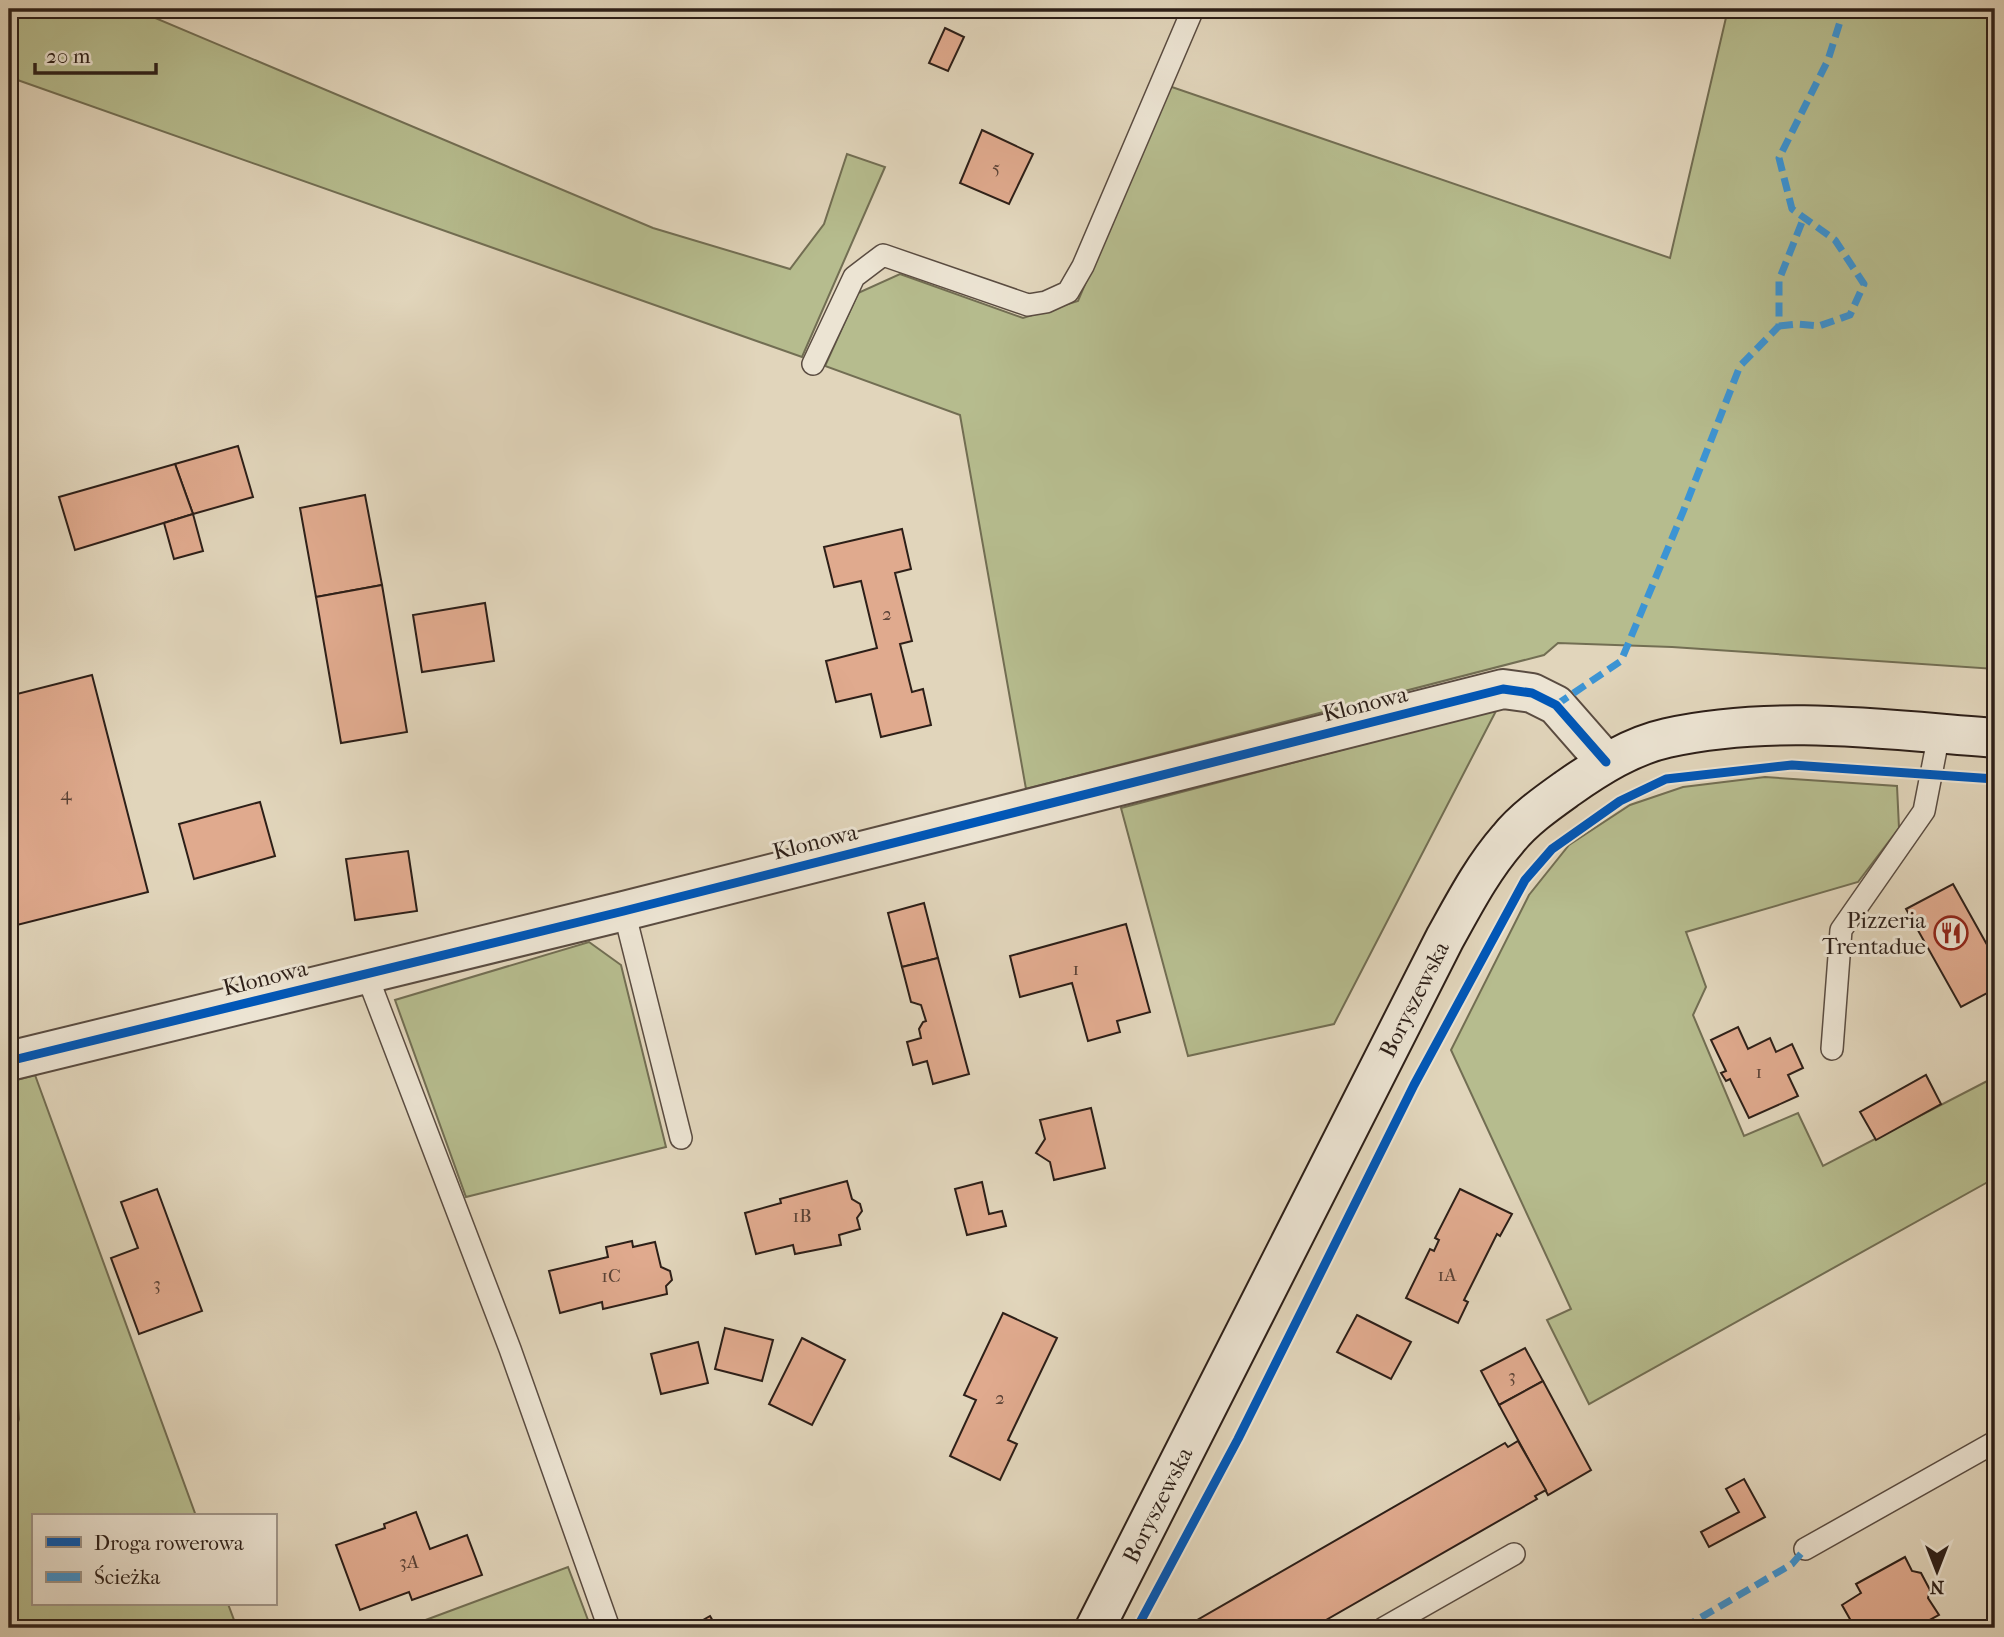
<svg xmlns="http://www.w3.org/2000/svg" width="2004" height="1637" font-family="'IM FELL French Canon',serif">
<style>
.green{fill:#b6bc8e;stroke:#726e53;stroke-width:2}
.building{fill:#e0aa8e;stroke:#2d1f18;stroke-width:2}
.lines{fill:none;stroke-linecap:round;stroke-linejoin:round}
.lane-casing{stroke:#5a4c41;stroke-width:24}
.street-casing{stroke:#5a4c41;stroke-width:42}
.secondary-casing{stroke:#2d1f18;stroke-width:42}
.lane{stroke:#ece4d3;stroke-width:21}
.street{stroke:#ece4d3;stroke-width:38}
.secondary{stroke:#ece4d3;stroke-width:38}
.quiet{stroke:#3c94d4;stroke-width:7;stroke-dasharray:14 7;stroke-linecap:butt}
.cycleway-casing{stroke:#ece4d3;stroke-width:13}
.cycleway{stroke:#0057b8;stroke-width:9}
.labels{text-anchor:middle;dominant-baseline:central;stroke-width:6;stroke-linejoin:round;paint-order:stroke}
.number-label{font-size:19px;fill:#5a4236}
.street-label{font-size:23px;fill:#2d1f18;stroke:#ece4d3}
.poi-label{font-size:23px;fill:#2d1f18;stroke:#ece4d3;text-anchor:end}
</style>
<rect width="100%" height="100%" fill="#e1d5bb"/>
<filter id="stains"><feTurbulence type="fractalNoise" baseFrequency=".00286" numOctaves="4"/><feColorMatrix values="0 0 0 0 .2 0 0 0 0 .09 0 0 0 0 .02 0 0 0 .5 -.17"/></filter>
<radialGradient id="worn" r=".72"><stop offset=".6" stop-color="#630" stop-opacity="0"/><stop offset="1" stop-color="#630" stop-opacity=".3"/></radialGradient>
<g class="green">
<polygon points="9,9 134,9 653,228 790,269 824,224 847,154 885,167 802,357 9,77"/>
<polygon points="1728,9 1995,9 1995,669 1672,647 1558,643 1544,655 1026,789 960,415 825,366 858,293 900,274 1023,318 1078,301 1169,86 1670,258"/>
<polygon points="1497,709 1334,1024 1188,1056 1121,808"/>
<polygon points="1765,777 1897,786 1899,828 1858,882 1686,932 1706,987 1693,1015 1744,1136 1798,1113 1823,1166 1995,1077 1995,1178 1589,1404 1547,1320 1571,1309 1451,1050 1529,895 1569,845 1630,805 1683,787"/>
<polygon points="589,942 621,965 666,1147 466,1197 395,1000"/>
<polygon points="35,1075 196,1516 33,1516 33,1604 228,1604 237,1628 9,1628 9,1448 19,1419 15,1361 9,1348 9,1082"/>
<polygon points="568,1567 591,1628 404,1628"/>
</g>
<g class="building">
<polygon points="945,28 964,37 948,71 929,63"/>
<polygon points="982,130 1033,154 1009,204 960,183"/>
<polygon points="238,446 253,497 193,514 175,464"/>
<polygon points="175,464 193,514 75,550 59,497"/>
<polygon points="365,495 382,585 316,597 300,508"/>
<polygon points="193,514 203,551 174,559 164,523"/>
<polygon points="902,529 911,569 895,573 912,641 900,644 912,692 923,689 931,725 881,737 871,694 836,702 826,661 877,648 861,581 834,587 824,547"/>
<polygon points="382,585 407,732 341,743 316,597"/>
<polygon points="485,603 494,661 422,672 413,615"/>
<polygon points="92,675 148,892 9,927 9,696"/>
<polygon points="260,802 275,856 194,879 179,824"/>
<polygon points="408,851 417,911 355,920 346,859"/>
<polygon points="1953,884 1995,959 1995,989 1961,1007 1906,909"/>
<polygon points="924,903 938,958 902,967 888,913"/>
<polygon points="1126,924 1150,1012 1117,1021 1120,1032 1088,1041 1072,983 1020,997 1010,956"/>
<polygon points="938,958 969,1074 933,1084 927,1061 913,1065 907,1042 921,1038 919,1029 923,1022 926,1021 921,1005 911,1002 902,967"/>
<polygon points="1738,1027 1748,1049 1770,1038 1776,1052 1792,1044 1803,1068 1788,1075 1798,1096 1749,1118 1730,1079 1726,1081 1721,1073 1726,1071 1711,1040"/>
<polygon points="1926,1075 1941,1104 1876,1140 1860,1112"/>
<polygon points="1091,1108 1105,1168 1054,1180 1050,1162 1036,1153 1045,1139 1040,1120"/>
<polygon points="847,1181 852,1199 860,1204 862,1211 857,1218 860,1229 839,1235 841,1245 795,1254 793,1245 756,1254 745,1213 781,1203 780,1199"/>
<polygon points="982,1182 989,1214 1002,1211 1006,1226 967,1235 955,1189"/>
<polygon points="157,1189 202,1311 139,1334 111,1258 138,1248 121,1202"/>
<polygon points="1460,1189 1512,1214 1500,1236 1497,1234 1464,1300 1468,1302 1458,1323 1406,1298 1430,1249 1434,1251 1439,1240 1435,1238"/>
<polygon points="632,1241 633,1247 655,1242 661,1267 670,1271 672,1280 666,1286 667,1294 603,1309 602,1302 560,1313 549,1271 608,1257 606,1247"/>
<polygon points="1003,1313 1057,1338 1008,1440 1017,1444 1000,1480 950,1456 976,1400 964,1395"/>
<polygon points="1357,1315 1411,1342 1391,1379 1337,1352"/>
<polygon points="725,1328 773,1340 762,1381 715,1369"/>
<polygon points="802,1338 845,1360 812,1425 769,1404"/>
<polygon points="698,1342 708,1383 661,1394 651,1354"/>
<polygon points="1525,1348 1543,1381 1499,1405 1481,1371"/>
<polygon points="1543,1381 1591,1470 1548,1495 1499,1405"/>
<polygon points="1518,1441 1546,1490 1535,1496 1537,1499 1312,1628 1185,1627 1505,1443 1508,1447"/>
<polygon points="1744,1479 1765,1517 1709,1547 1701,1532 1739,1512 1726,1489"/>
<polygon points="416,1512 430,1549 467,1535 482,1575 412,1600 409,1592 360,1610 336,1545 385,1528 384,1524"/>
<polygon points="1905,1557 1912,1571 1921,1573 1930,1590 1928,1598 1939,1615 1915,1628 1855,1628 1842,1605 1861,1593 1856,1584"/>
<polygon points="710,1616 717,1628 689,1628"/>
</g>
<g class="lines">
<defs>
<g id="lane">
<polyline points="813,364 854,277 883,255 1028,305 1046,302 1068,292 1083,266 1193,9"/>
<polyline points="624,911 681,1138"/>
<polyline points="366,973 510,1349 609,1628"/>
<polyline points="1832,1049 1841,930 1924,811 1939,734"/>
<polyline points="1805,1549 1995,1442"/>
<polyline points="1384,1628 1514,1554"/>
</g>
<polyline id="street" points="9,1061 624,911 1503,689 1532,693 1556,705 1606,762"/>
<g id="secondary">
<path id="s1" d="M 1095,1628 L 1445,938 C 1464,904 1482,869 1508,839 C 1524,819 1547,803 1568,788 C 1598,767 1631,746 1667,738 C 1775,714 1887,730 1995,738"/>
</g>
</defs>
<use href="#lane" class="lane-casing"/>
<use href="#street" class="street-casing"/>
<use href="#secondary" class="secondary-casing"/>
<use href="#lane" class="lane"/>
<use href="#street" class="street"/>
<use href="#secondary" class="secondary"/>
<g class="quiet">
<polyline points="1779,326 1797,324 1819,326 1850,315 1864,284 1835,240 1792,209 1779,158 1828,60 1844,9"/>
<polyline points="1556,705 1621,661 1683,512 1740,366 1779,326 1779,280 1804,217"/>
<polyline points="1683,1628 1792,1564 1805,1549"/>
</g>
<defs>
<g id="cycleway">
<polyline points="9,1061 624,911 1503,689 1532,693 1556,705 1606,762"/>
<polyline points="1137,1628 1238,1439 1414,1085 1525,880 1552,849 1620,801 1666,779 1792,765 1995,779"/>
</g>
</defs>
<use href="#cycleway" class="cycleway-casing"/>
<use href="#cycleway" class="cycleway"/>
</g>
<defs>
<symbol id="restaurant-ring" viewBox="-11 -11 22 22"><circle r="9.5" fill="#ece4d3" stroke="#8f2418" stroke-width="1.5"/><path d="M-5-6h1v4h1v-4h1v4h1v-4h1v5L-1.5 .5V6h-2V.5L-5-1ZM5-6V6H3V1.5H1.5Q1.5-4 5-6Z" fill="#8f2418"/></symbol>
</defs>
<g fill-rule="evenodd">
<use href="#restaurant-ring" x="1932" y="914" width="38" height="38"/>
</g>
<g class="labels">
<g class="number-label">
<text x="996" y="168">5</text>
<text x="887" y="614">2</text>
<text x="66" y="794">4</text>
<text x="1076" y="969">1</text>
<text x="1759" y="1072">1</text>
<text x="802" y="1216">1B</text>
<text x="1447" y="1275">1A</text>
<text x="611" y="1276">1C</text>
<text x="157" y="1284">3</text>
<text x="1512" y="1376">3</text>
<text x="1000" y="1398">2</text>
<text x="409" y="1562">3A</text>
</g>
<g class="street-label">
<text transform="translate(1365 704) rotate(-14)">Klonowa</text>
<text transform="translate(815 842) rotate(-14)">Klonowa</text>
<text transform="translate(265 978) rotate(-14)">Klonowa</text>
<text stroke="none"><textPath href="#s1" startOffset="705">Boryszewska</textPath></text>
<text stroke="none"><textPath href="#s1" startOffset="138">Boryszewska</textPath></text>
</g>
<g class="poi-label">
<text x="1926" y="920">Pizzeria<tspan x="1926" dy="26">Trentadue</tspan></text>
</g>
</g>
<rect width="2004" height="1637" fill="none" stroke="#e1d5bb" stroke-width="35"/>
<rect x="10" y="10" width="1983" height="1616" fill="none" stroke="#2d1f18" stroke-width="3.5"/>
<rect x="18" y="18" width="1969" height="1602" fill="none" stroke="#2d1f18" stroke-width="2"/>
<rect x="32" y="1514" width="245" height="91" fill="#ece4d3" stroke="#a09588" stroke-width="2"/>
<rect x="46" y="1537" width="35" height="10" fill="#0057b8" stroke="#a09588" stroke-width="2"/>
<text x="94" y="1550" font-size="21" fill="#2d1f18">Droga rowerowa</text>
<rect x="46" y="1572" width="35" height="10" fill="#3c94d4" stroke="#a09588" stroke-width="2"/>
<text x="94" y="1584" font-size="21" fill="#2d1f18">Ścieżka</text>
<g transform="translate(1937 1571) rotate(180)" stroke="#ece4d3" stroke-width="5" paint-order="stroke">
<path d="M0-5L12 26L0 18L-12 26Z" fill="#2d1f18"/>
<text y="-10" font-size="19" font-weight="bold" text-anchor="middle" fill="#2d1f18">N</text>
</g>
<path d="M35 63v10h121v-10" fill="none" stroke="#2d1f18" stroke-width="3.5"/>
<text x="46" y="63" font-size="21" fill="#2d1f18" stroke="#ece4d3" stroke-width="5" paint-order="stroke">20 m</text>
<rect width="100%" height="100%" filter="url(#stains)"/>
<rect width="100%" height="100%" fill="url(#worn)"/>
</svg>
